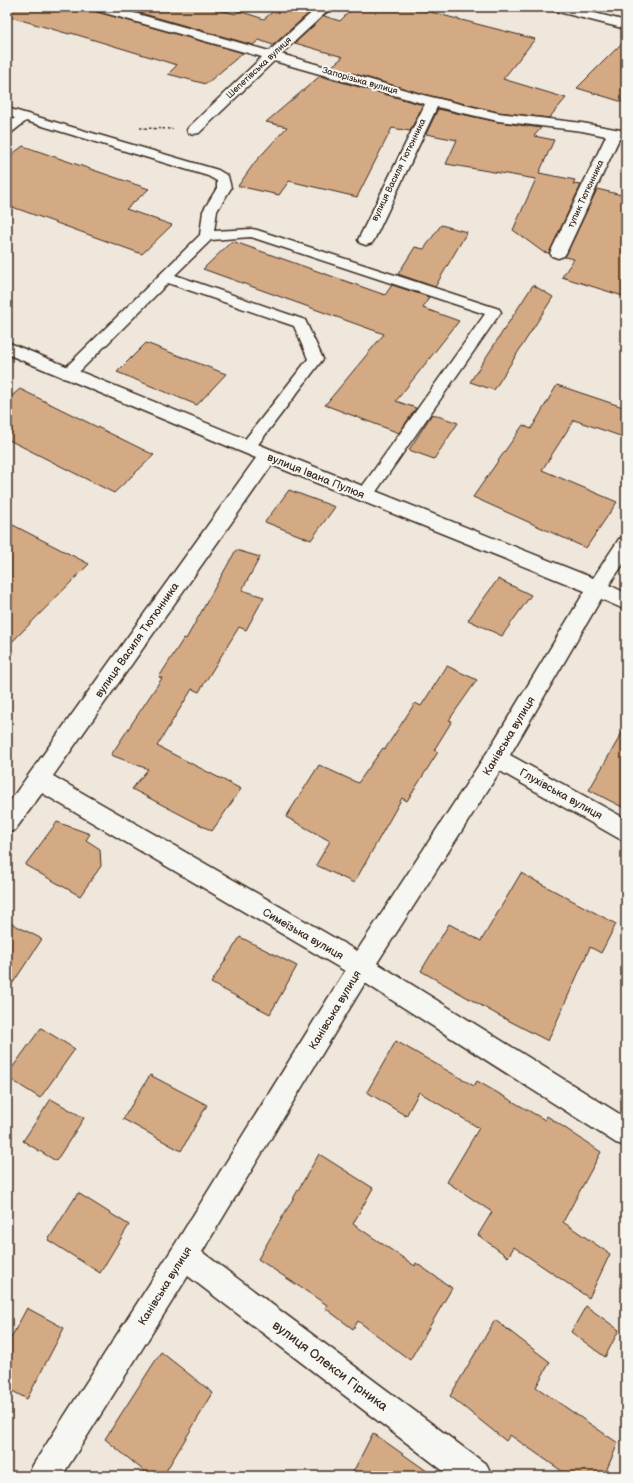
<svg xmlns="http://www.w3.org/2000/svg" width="633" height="1483" font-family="'Balsamiq Sans',sans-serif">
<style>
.building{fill:#d4aa85;stroke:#3b2a1e}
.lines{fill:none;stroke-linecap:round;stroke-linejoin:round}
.lane-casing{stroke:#3b2a1e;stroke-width:3}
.street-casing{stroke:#3b2a1e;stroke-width:3}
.path{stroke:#3b2a1e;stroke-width:1.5;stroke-dasharray:2.5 2;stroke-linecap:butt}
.lane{fill:#f6f6f2;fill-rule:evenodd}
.street{fill:#f6f6f2;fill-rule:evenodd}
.labels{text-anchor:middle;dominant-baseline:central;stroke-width:4;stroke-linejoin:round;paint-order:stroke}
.far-street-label{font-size:9px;fill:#3b2a1e;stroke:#f6f6f2}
.street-label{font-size:11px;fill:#3b2a1e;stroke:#f6f6f2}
.near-street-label{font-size:13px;fill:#3b2a1e;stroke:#f6f6f2}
</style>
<rect width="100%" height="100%" fill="#efe7dc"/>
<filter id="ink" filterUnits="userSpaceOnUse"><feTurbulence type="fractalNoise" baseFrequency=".025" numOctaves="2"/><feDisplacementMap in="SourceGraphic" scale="8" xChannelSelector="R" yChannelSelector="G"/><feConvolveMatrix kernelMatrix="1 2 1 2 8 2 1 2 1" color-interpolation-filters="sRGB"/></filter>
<g filter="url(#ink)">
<g class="building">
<polygon points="7,7 92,7 94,11 243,53 206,84 168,74 177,65 71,33 69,34 7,16"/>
<polygon points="119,7 210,7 235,14 239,11 264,19 276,9 281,11 285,7 293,7 310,12 273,45 259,40 253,45"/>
<polygon points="354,7 411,7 535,39 503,79 566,98 549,118 498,112 423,94 331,67 343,57 295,43 324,16 340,21"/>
<polygon points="626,39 626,103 577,88"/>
<polygon points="320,76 423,105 410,131 392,128 357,197 289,181 279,195 238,186 255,162 287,127 266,122"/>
<polygon points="438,109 498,122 541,128 534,136 554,140 539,173 575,180 573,184 581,185 549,253 543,252 513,230 536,179 446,164 457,140 426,134"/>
<polygon points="23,146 149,189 126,209 172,225 142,254 7,205 7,158"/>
<polygon points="597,189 626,196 626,297 562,277 574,259 565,257"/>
<polygon points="441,225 467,232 435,287 398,274 415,247 424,249"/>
<polygon points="232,241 385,295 392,285 429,297 423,308 459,321 396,401 416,408 399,433 325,405 384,334 203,269"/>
<polygon points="533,285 553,297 494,390 470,382"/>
<polygon points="146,343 226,374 197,405 117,372"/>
<polygon points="557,385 626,408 626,438 574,420 542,470 617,502 586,548 473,497 523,425 531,429"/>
<polygon points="20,389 154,455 114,493 7,439 7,400"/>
<polygon points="432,414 458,423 434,459 409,450"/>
<polygon points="289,490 335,507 311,540 265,522"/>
<polygon points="7,522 89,564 7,647"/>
<polygon points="236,550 260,557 242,590 264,597 246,630 239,627 199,692 192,689 157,746 241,789 212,831 132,789 148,769 111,755 162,678 159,677 184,638 186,639"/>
<polygon points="498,579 531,595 502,636 468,620"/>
<polygon points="447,666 477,680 449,720 452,721 434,750 438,752 407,801 402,798 354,883 316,865 330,841 286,817 319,765 358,783 383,748 385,749 415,703 421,706"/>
<polygon points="626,726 626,809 589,790"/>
<polygon points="57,822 90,834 86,840 100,849 101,866 80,896 25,865"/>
<polygon points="521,873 616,924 601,953 590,947 548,1041 496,1014 421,971 449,924 481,941"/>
<polygon points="7,921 42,939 7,992"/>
<polygon points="240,937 297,966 270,1014 211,983"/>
<polygon points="41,1028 75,1049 40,1098 7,1077 7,1075"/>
<polygon points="396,1041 474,1086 477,1081 545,1120 547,1116 601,1152 563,1222 610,1254 589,1298 514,1247 508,1257 478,1235 492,1212 447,1182 479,1128 419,1092 406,1116 367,1092"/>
<polygon points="150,1075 207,1105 181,1151 123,1119"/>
<polygon points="51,1099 84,1118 56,1161 23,1141"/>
<polygon points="319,1154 373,1188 353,1224 415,1266 416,1263 452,1288 410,1360 358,1321 353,1329 325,1308 327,1305 258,1259"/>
<polygon points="78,1193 129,1225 100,1273 48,1240"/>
<polygon points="586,1306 619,1330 605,1357 571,1332"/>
<polygon points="27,1308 64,1328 27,1399 7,1388 7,1345"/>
<polygon points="495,1320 550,1362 536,1387 618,1443 604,1476 569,1476 510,1435 506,1441 450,1396"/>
<polygon points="161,1352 213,1393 163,1476 150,1476 105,1439"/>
<polygon points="373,1433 434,1476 351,1476"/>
</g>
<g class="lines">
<defs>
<polygon id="lane" points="7,108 218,170 228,176 231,188 217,211 214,231 252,229 257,230 499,309 501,312 371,499 365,501 359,499 357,495 359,491 485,314 251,237 211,240 175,275 305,320 323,359 253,451 247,453 241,451 239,447 308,359 294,326 168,283 73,378 68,379 63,378 60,374 63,370 200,235 203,211 217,188 217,181 208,176 26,121 11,133 7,134 7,124 15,118 7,116"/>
<g id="street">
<polygon points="93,7 113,7 269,51 318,7 332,7 281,54 423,95 498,113 582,123 626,131 626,139 619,139 566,253 564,256 558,258 552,256 550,253 606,136 582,131 498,121 437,107 374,240 372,243 366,245 360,243 358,240 425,104 274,61 199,133 194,134 189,133 187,130 189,127 262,57 94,10"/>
<polygon points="550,7 571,7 626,21 626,29 551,10"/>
<path d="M 7,342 L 275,451 L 593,578 L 619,539 L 626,537 L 626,560 L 609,585 L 626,593 L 626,610 L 601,599 L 510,755 L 626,819 L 626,841 L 618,838 L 500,771 L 377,963 L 626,1118 L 626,1146 L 616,1143 L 365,983 L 202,1252 L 487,1465 L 492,1476 L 450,1476 L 188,1276 L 62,1476 L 28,1476 L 33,1465 L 174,1246 L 345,971 L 42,793 L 15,830 L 7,833 L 7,805 L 256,458 L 7,354 ZM 272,465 L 585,591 L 488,751 L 357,951 L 53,776 Z"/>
</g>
</defs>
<use href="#lane" class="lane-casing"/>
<use href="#street" class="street-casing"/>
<polyline class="path" points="140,128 173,129"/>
<use href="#lane" class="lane"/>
<use href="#street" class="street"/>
</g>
</g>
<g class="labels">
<g class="far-street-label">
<text transform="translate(259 68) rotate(-43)">Шепетівська вулиця</text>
<text transform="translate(360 81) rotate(16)">Запорізька вулиця</text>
<text transform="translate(399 170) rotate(-64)">вулиця Василя Тютюнника</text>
<text transform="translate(586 194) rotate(-65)">тупик Тютюнника</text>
</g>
<g class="street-label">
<text transform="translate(316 476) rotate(22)">вулиця Івана Пулюя</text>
<text transform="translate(137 640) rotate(-55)">вулиця Василя Тютюнника</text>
<text transform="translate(509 736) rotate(-59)">Канівська вулиця</text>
<text transform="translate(561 794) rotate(29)">Глухівська вулиця</text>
<text transform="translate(303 934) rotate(30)">Симеїзька вулиця</text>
<text transform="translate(335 1010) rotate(-59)">Канівська вулиця</text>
<text transform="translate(165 1286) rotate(-58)">Канівська вулиця</text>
</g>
<g class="near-street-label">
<text transform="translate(330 1366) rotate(37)">вулиця Олекси Гірника</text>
</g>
</g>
<rect width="633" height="1483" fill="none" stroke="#f6f6f2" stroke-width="24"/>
<rect x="12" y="12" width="609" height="1459" fill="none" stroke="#3b2a1e" stroke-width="1.5" filter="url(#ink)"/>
</svg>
